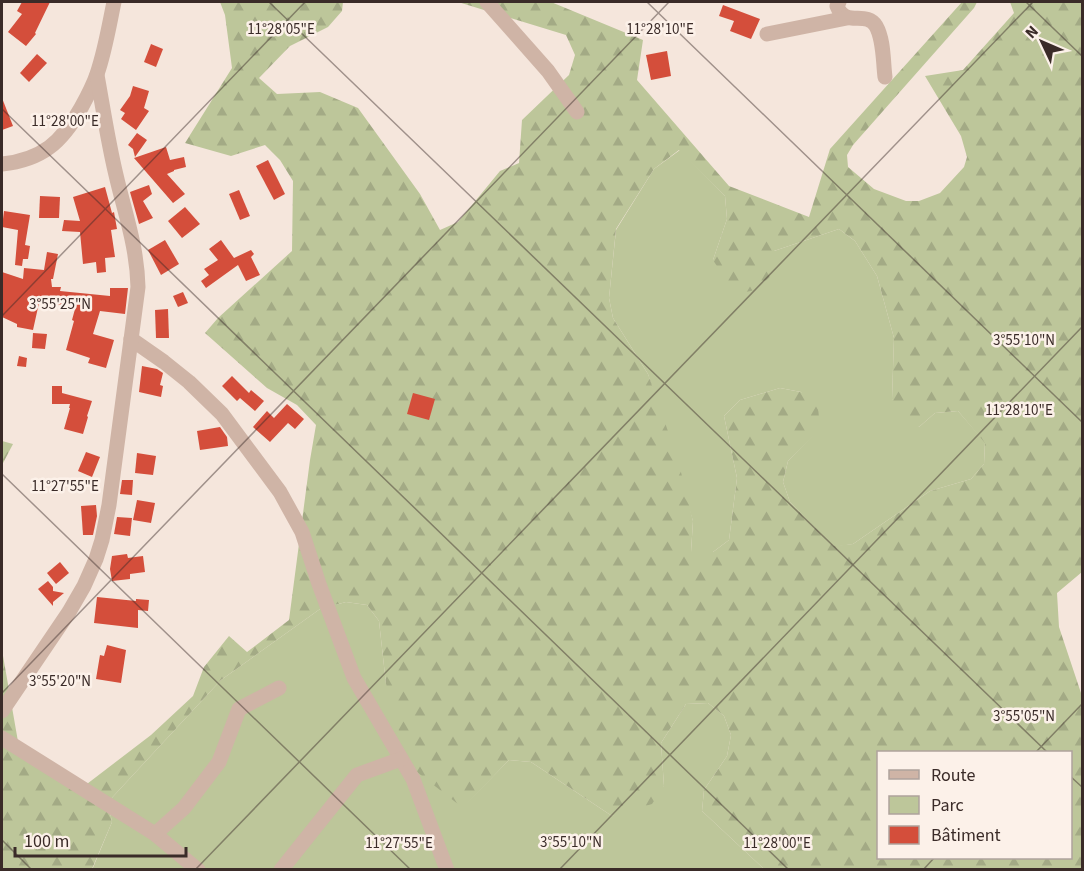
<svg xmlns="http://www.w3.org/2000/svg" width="1084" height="871" font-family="'Source Sans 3',sans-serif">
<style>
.green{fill:#bdc69a}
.forest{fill:url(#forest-firs);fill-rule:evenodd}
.building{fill:#d44e3b}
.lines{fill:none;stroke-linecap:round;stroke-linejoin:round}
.minor{stroke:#cfb4a6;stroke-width:15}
.ticks{fill:none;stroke:#3a2b28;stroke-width:1.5;stroke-opacity:0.45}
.ticks-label{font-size:15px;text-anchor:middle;fill:#3a2b28;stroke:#fcf1e9;stroke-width:5;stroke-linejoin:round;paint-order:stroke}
</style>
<defs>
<pattern id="forest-firs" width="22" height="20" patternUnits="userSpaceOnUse" patternTransform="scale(1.5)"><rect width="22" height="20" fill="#bdc69a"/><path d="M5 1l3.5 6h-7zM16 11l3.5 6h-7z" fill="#a3aa85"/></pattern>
</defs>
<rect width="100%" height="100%" fill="#f5e6dc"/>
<g class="green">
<polygon points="680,150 725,196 727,219 713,260 753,251 774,251 839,229 855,241 877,276 894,338 892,399 919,427 935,413 958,411 985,442 984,464 971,479 930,491 853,544 833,547 790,502 783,482 788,461 819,429 801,392 780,388 740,400 724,416 737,478 729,540 713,552 691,552 693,521 648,374 613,318 609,298 616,230 654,169"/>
<polygon points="346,602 367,605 379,621 386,684 463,807 509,760 531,762 612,816 664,786 661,743 686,704 708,703 724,716 731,735 727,756 704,790 702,811 764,869 92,870 112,822 108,802 221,680 320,609"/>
</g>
<g class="forest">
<path d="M 220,2 L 343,2 L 342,11 L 328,27 L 290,46 L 259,78 L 277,94 L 320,92 L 358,108 L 420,194 L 440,230 L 458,222 L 500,171 L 519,163 L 522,120 L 569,75 L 575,55 L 566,35 L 458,2 L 551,2 L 643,40 L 637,80 L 729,186 L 809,217 L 830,149 L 962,2 L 977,2 L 974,8 L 853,145 L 847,155 L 848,167 L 874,189 L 906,201 L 919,201 L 940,193 L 964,167 L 967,157 L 961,136 L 925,76 L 963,70 L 1014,13 L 1010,2 L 1082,2 L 1082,572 L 1057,593 L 1059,627 L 1082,696 L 1082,869 L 764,869 L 702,811 L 704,790 L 727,756 L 731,735 L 724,716 L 708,703 L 686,704 L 661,743 L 664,786 L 652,804 L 612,816 L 531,762 L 509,760 L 463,808 L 408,765 L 386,684 L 379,621 L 367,605 L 346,602 L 320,609 L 221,680 L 108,802 L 112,822 L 92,869 L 2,869 L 2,650 L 20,753 L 83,787 L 151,735 L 193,696 L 204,667 L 229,636 L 247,652 L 289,620 L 310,460 L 316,425 L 297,405 L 267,388 L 205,333 L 218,318 L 292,251 L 293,181 L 280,160 L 265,145 L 231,156 L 185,143 L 232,68 L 225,15 ZM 679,150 L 725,196 L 727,219 L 713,260 L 735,294 L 756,290 L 773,274 L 753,251 L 774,251 L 839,229 L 855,241 L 877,276 L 894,338 L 892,399 L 899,421 L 919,427 L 935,413 L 958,411 L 985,443 L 984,464 L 971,479 L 930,491 L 853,544 L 833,546 L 790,502 L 783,482 L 788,461 L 820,429 L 818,407 L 801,392 L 780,388 L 740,400 L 724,416 L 737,478 L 729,540 L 713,552 L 691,552 L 693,521 L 678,460 L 648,374 L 613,318 L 609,298 L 616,229 L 654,169 ZM 878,752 L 1070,752 L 1070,858 L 878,858 Z"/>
<polygon points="2,441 13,444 2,465"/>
</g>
<g class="building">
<polygon points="22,2 50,2 35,33 36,34 26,46 8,32 22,14 17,11"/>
<polygon points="723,5 760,19 751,39 730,31 734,21 719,16"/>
<polygon points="151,44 163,49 156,67 144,62"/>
<polygon points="667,51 671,76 651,80 646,55"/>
<polygon points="37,54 47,63 29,82 20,73"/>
<polygon points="133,86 149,91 144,108 149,111 136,130 121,119 125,113 120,110 130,96"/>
<polygon points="2,98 13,126 2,130"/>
<polygon points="137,133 147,140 135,157 133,149 128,145"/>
<polygon points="166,147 170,160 184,157 186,167 174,170 174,171 167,174 185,194 173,203 134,158"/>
<polygon points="268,160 285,194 274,200 256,166"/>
<polygon points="149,185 152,194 143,201 153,218 139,224 130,192"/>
<polygon points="105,187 112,213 114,212 117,229 111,230 115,257 105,258 106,272 97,273 96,262 83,264 80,232 62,231 64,220 80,221 73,197"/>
<polygon points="239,190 250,216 240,220 229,194"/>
<polygon points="40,196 60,197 59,218 39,218"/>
<polygon points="185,207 200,224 182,238 168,221"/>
<polygon points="4,211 30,215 25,245 30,246 28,259 23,259 22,266 15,265 18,230 2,227"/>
<polygon points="165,240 179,264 161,275 148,250"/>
<polygon points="221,240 234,258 251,250 254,254 251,257 260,275 246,281 238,265 206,288 201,281 209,275 204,269 218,260 209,249"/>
<polygon points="47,252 58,254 53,279 51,279 52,287 61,287 60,291 110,296 110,288 128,288 125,314 100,311 93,334 114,340 106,368 88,363 90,358 66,350 74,321 72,320 75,309 61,307 61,305 39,303 33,330 17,327 17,324 2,317 2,272 23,279 24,268 44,270"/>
<polygon points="183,292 188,303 178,307 173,296"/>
<polygon points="168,309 169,338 156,338 155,310"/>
<polygon points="33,333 47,334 45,349 32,348"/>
<polygon points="19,356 27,358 26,367 17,366"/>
<polygon points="142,366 157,369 163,373 160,385 163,386 161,397 139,392"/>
<polygon points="232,376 249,393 251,390 264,401 255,411 240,398 237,401 222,386"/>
<polygon points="52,386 62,386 62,393 92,401 87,416 88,417 83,434 64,429 70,408 69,408 70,404 52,404"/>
<polygon points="413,393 435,399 429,420 407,414"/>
<polygon points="287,404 304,419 295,429 288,423 270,442 253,427 267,411 274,418"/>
<polygon points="220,427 227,437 228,446 200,450 197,431"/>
<polygon points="86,452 100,457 92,477 78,471"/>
<polygon points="137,453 156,456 153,475 135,473"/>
<polygon points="122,480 133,480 132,495 120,494"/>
<polygon points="137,500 155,503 151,523 133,520"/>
<polygon points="96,505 97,516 93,535 83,535 81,506"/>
<polygon points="117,517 132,518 130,536 114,534"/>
<polygon points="127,554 128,558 143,556 145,572 130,574 130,579 112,581 110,569 112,556"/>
<polygon points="60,562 69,573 56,584 47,573"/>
<polygon points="48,581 53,587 53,591 64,593 53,602 53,606 38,589"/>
<polygon points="97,597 136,601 136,599 149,600 148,611 138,610 138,628 94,623"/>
<polygon points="107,645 126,650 121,683 96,679 100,655 104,656"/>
</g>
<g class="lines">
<g class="minor">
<polyline points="487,2 548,71 577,112"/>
<path d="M 839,2 L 837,6 C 845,28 866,10 876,26 C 884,40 883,62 885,77"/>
<polyline points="767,34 847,18"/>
<path d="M 2,164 C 42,160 62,142 81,108 C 87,97 93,86 97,74 C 105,51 109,26 114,2"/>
<polyline points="131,339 164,362 189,382 222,414 280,492 302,532 319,584 354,678 413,779 447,870"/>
<path d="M 2,711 L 69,612 L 84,586 L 96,559 L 102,540 L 109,505 L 138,287 C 137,246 125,214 116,175 C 108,142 103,108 97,75"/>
<polyline points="2,738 155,834 198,870"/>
<polyline points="155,834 184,808 219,762 239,709 279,688"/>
<polyline points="281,870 357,775 401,759"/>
</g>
</g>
<path class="ticks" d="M 269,2 L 1047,752M 647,2 L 1082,422M 1026,2 L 1082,56M 2,109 L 789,870M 2,316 L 305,2M 2,474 L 411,870M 2,693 L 669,2M 1036,752 L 1082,704M 1070,776 L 1082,787M 2,840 L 32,870M 195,870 L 1033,2M 559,870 L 1082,327M 923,870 L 934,858"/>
<g class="ticks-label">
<text x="281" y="34">11°28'05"E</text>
<text x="660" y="34">11°28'10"E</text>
<text x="65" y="126">11°28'00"E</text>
<text x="60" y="309">3°55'25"N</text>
<text x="1024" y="345">3°55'10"N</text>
<text x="1019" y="415">11°28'10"E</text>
<text x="65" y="491">11°27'55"E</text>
<text x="60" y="686">3°55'20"N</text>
<text x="1024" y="721">3°55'05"N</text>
<text x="571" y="847">3°55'10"N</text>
<text x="399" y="848">11°27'55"E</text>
<text x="777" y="848">11°28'00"E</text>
</g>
<rect width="1084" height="871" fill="none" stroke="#3a2b28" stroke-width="6"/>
<rect x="877" y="751" width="195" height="108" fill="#fcf1e9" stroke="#aea29c" stroke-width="1.5"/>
<rect x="889" y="770" width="30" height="9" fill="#cfb4a6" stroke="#aea29c" stroke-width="1.5"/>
<text x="931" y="781" font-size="18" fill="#3a2b28">Route</text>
<rect x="889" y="796" width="30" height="18" fill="#bdc69a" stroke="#aea29c" stroke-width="1.5"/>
<text x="931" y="811" font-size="18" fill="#3a2b28">Parc</text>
<rect x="889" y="826" width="30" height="18" fill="#d44e3b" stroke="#aea29c" stroke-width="1.5"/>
<text x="931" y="841" font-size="18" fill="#3a2b28">Bâtiment</text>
<g transform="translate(1042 42) rotate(314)" stroke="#fcf1e9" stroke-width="4.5" paint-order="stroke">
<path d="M0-4.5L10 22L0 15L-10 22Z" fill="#3a2b28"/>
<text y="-9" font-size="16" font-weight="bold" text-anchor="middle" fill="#3a2b28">N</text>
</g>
<path d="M15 847v9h171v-9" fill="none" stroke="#3a2b28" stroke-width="3"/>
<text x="24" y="847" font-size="18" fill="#3a2b28" stroke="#fcf1e9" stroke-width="4.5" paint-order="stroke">100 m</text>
</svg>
